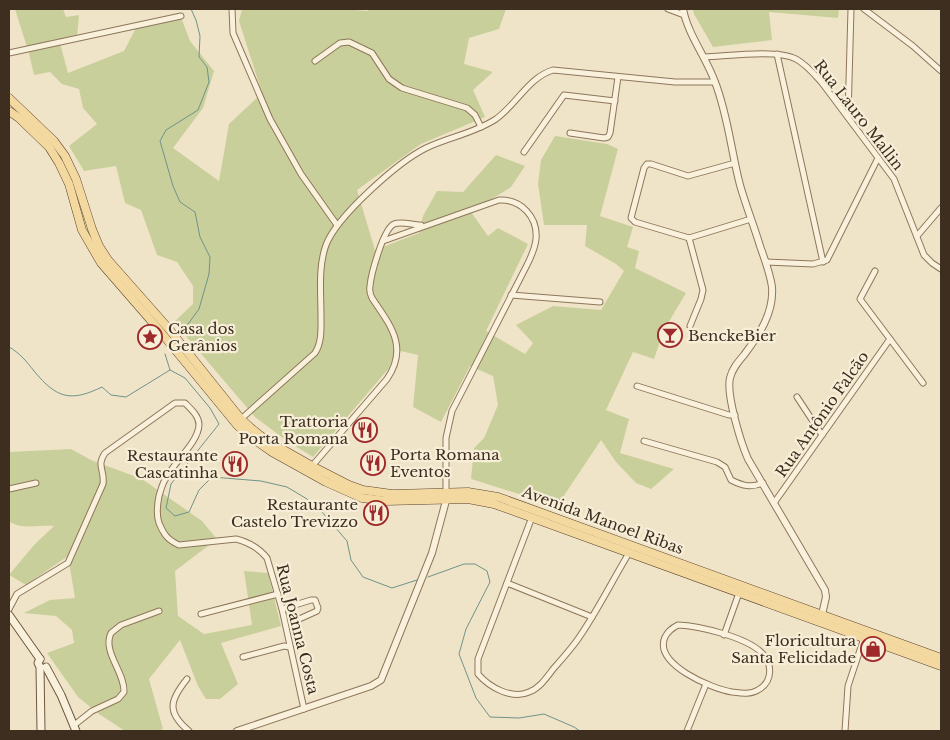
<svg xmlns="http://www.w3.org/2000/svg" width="950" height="740" font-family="'Libre Baskerville',serif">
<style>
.green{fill:#c9cf9b}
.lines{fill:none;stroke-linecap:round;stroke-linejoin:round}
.stream{stroke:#6f938a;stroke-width:1}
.minor-casing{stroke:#8d765c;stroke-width:7}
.tertiary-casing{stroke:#8d765c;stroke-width:8}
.secondary-casing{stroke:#6f573f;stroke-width:9}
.primary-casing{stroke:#5b4430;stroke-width:9}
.minor{stroke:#faf1dc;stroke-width:5}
.tertiary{stroke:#faf1dc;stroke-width:6}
.secondary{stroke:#faf1dc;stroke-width:7}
.primary{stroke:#f3d9a0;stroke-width:8}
.labels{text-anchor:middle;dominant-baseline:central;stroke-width:4.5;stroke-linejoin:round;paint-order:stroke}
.street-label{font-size:15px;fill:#3d2e20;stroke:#f7eed8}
.poi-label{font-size:15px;fill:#3d2e20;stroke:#f7eed8;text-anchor:end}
</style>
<rect width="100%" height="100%" fill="#f0e4c8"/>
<g class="green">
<polygon points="15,9 63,9 66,17 79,15 77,37 27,47"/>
<polygon points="242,9 341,9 368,11 369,9 476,10 506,9 499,29 469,38 464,64 493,72 473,90 485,117 421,144 357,190 375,250 419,233 423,216 437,191 463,192 496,155 525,166 511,187 471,212 488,236 498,228 528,244 486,331 525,354 533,343 516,325 553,306 601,310 624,271 616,264 585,246 587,225 544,225 538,184 541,160 555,136 607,144 618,149 600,216 633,227 627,247 639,251 635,268 686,293 664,330 654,359 633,352 606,410 629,419 620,453 674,469 651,489 636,483 616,462 601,440 557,506 471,479 474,448 484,438 498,405 493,376 470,366 441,422 413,407 418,355 396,350 389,368 313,457 287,441 255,417 174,322 193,304 193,286 177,262 157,255 141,210 125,203 116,166 84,171 69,146 97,124 83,108 79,89 62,84 50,72 34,75 28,49 60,43 68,73 124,51 137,26 181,17 190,41 214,71 203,108 173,148 219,181 229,124 262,93 239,21"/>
<polygon points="693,9 839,9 838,18 769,12 772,40 713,47 694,14"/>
<path d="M 71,449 L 91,460 L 142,479 L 202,521 L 217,539 L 175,571 L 178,616 L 204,634 L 252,625 L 244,571 L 268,573 L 281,626 L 221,643 L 238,684 L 220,699 L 206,699 L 198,686 L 180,640 L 149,679 L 163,729 L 158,731 L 125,731 L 99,714 L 78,697 L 47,653 L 74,643 L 72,630 L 56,616 L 24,613 L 50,600 L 75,598 L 68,556 L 26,585 L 9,575 L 34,545 L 54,526 C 40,525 20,530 9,521 L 9,452 Z"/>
</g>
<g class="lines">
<g class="stream">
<polyline points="183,331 199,309 209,274 210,257 200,237 195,212 180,202 173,186 160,141 166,130 198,110 209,82 207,67 199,57 200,36 196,20 191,9"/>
<path d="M 9,347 C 20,353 27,362 34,371 C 57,399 71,402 102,387 L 111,395 L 126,397 L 170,370"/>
<polyline points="165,354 170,370 185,378 210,408 219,424 171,484 166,508 175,516 189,512 199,490 212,477 261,481 287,487 307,499 322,512 347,541 351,560 363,577 392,588 417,580"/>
<polyline points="428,577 464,564 475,564 487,571 490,582 466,629 459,654 476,698 490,717 519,718 544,714 574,727 580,731"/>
</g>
<defs>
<g id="minor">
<polyline points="232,9 233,33 270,119 301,174 337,225"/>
<polyline points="668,9 684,15"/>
<polyline points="864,9 913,46 941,71"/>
<polyline points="9,53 181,16"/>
<polyline points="777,54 823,262"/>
<path d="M 705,57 C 728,56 777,49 796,59 C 807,65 814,74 822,83 L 894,179 L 924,255 L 932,263 L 941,269"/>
<polyline points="315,61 340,43 349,42 372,53 389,79 402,88 467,108 475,115 481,127"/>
<polyline points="848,117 851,9"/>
<polyline points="570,133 604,138 608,137 610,133 618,77"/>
<polyline points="524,152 564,95 615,101"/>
<polyline points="735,163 688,176 651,164 647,164 644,168 631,218 635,222 689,238 751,219"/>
<polyline points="917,236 941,208"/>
<polyline points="689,238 703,290 701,299 690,326"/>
<path d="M 383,241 L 499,200 C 521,199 538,217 536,239 C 535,248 531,257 527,265 L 452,411 L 446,438 L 446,492"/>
<polyline points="766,262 813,264 827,260 878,158"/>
<polyline points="875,271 860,299 923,383"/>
<polyline points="511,295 600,302"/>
<polyline points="637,386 729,415 735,415"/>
<polyline points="797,397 822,435"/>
<path d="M 241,419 L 315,353 C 322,342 321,329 321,316 C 321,293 318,267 326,245 C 337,216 398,162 426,148 C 449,137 475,133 496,119 C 516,105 529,77 553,70 L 675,82 L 715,82"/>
<path d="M 644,441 L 717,462 L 725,467 L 731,480 C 743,486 751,488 763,483"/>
<path d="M 312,466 L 387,379 C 409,347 390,325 372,298 C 370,294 369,291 370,286 C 371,275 383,229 394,224 C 401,221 413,225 421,225"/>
<polyline points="9,489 36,483"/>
<polyline points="774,503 890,339"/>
<path d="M 532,517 L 478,659 L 478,674 C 489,687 512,700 529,692 C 540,688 547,677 554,668 C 562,659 571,649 578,639 C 597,612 612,581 629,553"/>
<polyline points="507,583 592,617"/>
<path d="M 9,609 L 17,594 L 68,563 L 103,484 C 105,470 96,466 105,453 L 175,403 L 185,403 C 191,409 199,416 199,425 C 198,443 174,462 166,478 C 162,484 161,490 159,496 C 157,506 156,514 159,523 C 164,535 168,540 179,545 L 236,539 C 248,542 259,548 267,558 L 282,609 L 304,709"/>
<polyline points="282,609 311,600 315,600 318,608 317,611 297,620"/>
<polyline points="201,614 278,594"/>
<path d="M 678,625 C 700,626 745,637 761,652 C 773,663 773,682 758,690 C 750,695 740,693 732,692 C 712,689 653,664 665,637 C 668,631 672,628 678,625 Z"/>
<polyline points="724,635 739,593"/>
<polyline points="243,657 284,646 290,647"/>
<path d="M 187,679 C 170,700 166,712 189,731"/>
<path d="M 73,726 L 92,711 L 118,699 L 124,692 C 125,672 102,652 111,633 L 121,625 L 159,611"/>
<polyline points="687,731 706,684"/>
<polyline points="845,731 848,686 864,638"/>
</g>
<g id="tertiary">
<path d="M 683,9 C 688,35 706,57 715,82 C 728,115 731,151 740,185 C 746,206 754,226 760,246 C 765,260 770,273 772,287 C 774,313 759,335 744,355 C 738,362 732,369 730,378 C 726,395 741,443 748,459 L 825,590 L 826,597 L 821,619"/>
<polyline points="237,731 371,686 381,680 432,553 447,497"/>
</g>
<g id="secondary">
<polyline points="9,615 40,659"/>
<polyline points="40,659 38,663 40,667 41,731"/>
<polyline points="46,667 61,695 76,731"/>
</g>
<g id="primary">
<polyline points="9,98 54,141 65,156 76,179 92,229 99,246 108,260 169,329 241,419 251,428 266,440 312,466 349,485 363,490 392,494 468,492 498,497 941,658"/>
<polyline points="9,111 19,118 49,147 59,163 69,184 82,230 101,263 154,324 237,425 248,435 272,452 326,482 362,498 386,501 468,499 494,504 941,666"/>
</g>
</defs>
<use href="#minor" class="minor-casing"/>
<use href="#tertiary" class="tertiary-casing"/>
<use href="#secondary" class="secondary-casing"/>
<use href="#primary" class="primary-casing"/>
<use href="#minor" class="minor"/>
<use href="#tertiary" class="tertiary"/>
<use href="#secondary" class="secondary"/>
<use href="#primary" class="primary"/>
</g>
<defs>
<symbol id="bar-ring" viewBox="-11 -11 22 22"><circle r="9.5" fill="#f7eed8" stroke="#9e2a2b" stroke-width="1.5"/><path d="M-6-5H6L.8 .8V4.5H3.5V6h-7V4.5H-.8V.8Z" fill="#9e2a2b"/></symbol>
<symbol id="sight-ring" viewBox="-11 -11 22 22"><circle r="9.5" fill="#f7eed8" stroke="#9e2a2b" stroke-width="1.5"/><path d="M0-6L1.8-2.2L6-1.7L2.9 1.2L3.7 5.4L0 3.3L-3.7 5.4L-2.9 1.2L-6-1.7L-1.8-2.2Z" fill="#9e2a2b"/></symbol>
<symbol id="restaurant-ring" viewBox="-11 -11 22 22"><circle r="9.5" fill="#f7eed8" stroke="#9e2a2b" stroke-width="1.5"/><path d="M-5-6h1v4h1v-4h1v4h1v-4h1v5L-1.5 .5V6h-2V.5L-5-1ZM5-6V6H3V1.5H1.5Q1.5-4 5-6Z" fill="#9e2a2b"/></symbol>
<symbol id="shop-ring" viewBox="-11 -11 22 22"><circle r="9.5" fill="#f7eed8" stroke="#9e2a2b" stroke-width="1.5"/><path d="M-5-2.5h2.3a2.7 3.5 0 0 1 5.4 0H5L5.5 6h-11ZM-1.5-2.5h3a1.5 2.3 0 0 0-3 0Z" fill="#9e2a2b"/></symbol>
</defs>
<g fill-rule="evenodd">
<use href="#bar-ring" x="656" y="321" width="28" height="28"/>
<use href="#sight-ring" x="136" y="323" width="28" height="28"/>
<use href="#restaurant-ring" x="351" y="416" width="28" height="28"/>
<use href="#restaurant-ring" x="359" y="449" width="28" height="28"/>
<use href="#restaurant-ring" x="221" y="450" width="28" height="28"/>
<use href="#restaurant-ring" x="362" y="499" width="28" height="28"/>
<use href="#shop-ring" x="859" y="635" width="28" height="28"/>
</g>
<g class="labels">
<g class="street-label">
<text transform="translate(859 115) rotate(52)">Rua Lauro Mallin</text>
<text transform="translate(822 414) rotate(-55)">Rua Antônio Falcão</text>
<text transform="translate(603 520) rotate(20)">Avenida Manoel Ribas</text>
<text transform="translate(298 629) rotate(76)">Rua Joanna Costa</text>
</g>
<g class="poi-label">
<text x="168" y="328" text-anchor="start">Casa dos<tspan x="168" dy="17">Gerânios</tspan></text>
<text x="688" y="335" text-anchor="start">BenckeBier</text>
<text x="348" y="421">Trattoria<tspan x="348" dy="17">Porta Romana</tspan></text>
<text x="390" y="454" text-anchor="start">Porta Romana<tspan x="390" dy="17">Eventos</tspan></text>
<text x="218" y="455">Restaurante<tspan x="218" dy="17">Cascatinha</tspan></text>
<text x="358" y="504">Restaurante<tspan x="358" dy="17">Castelo Trevizzo</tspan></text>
<text x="856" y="640">Floricultura<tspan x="856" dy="17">Santa Felicidade</tspan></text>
</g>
</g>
<rect width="950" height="740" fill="none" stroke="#3d2e20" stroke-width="20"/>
</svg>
